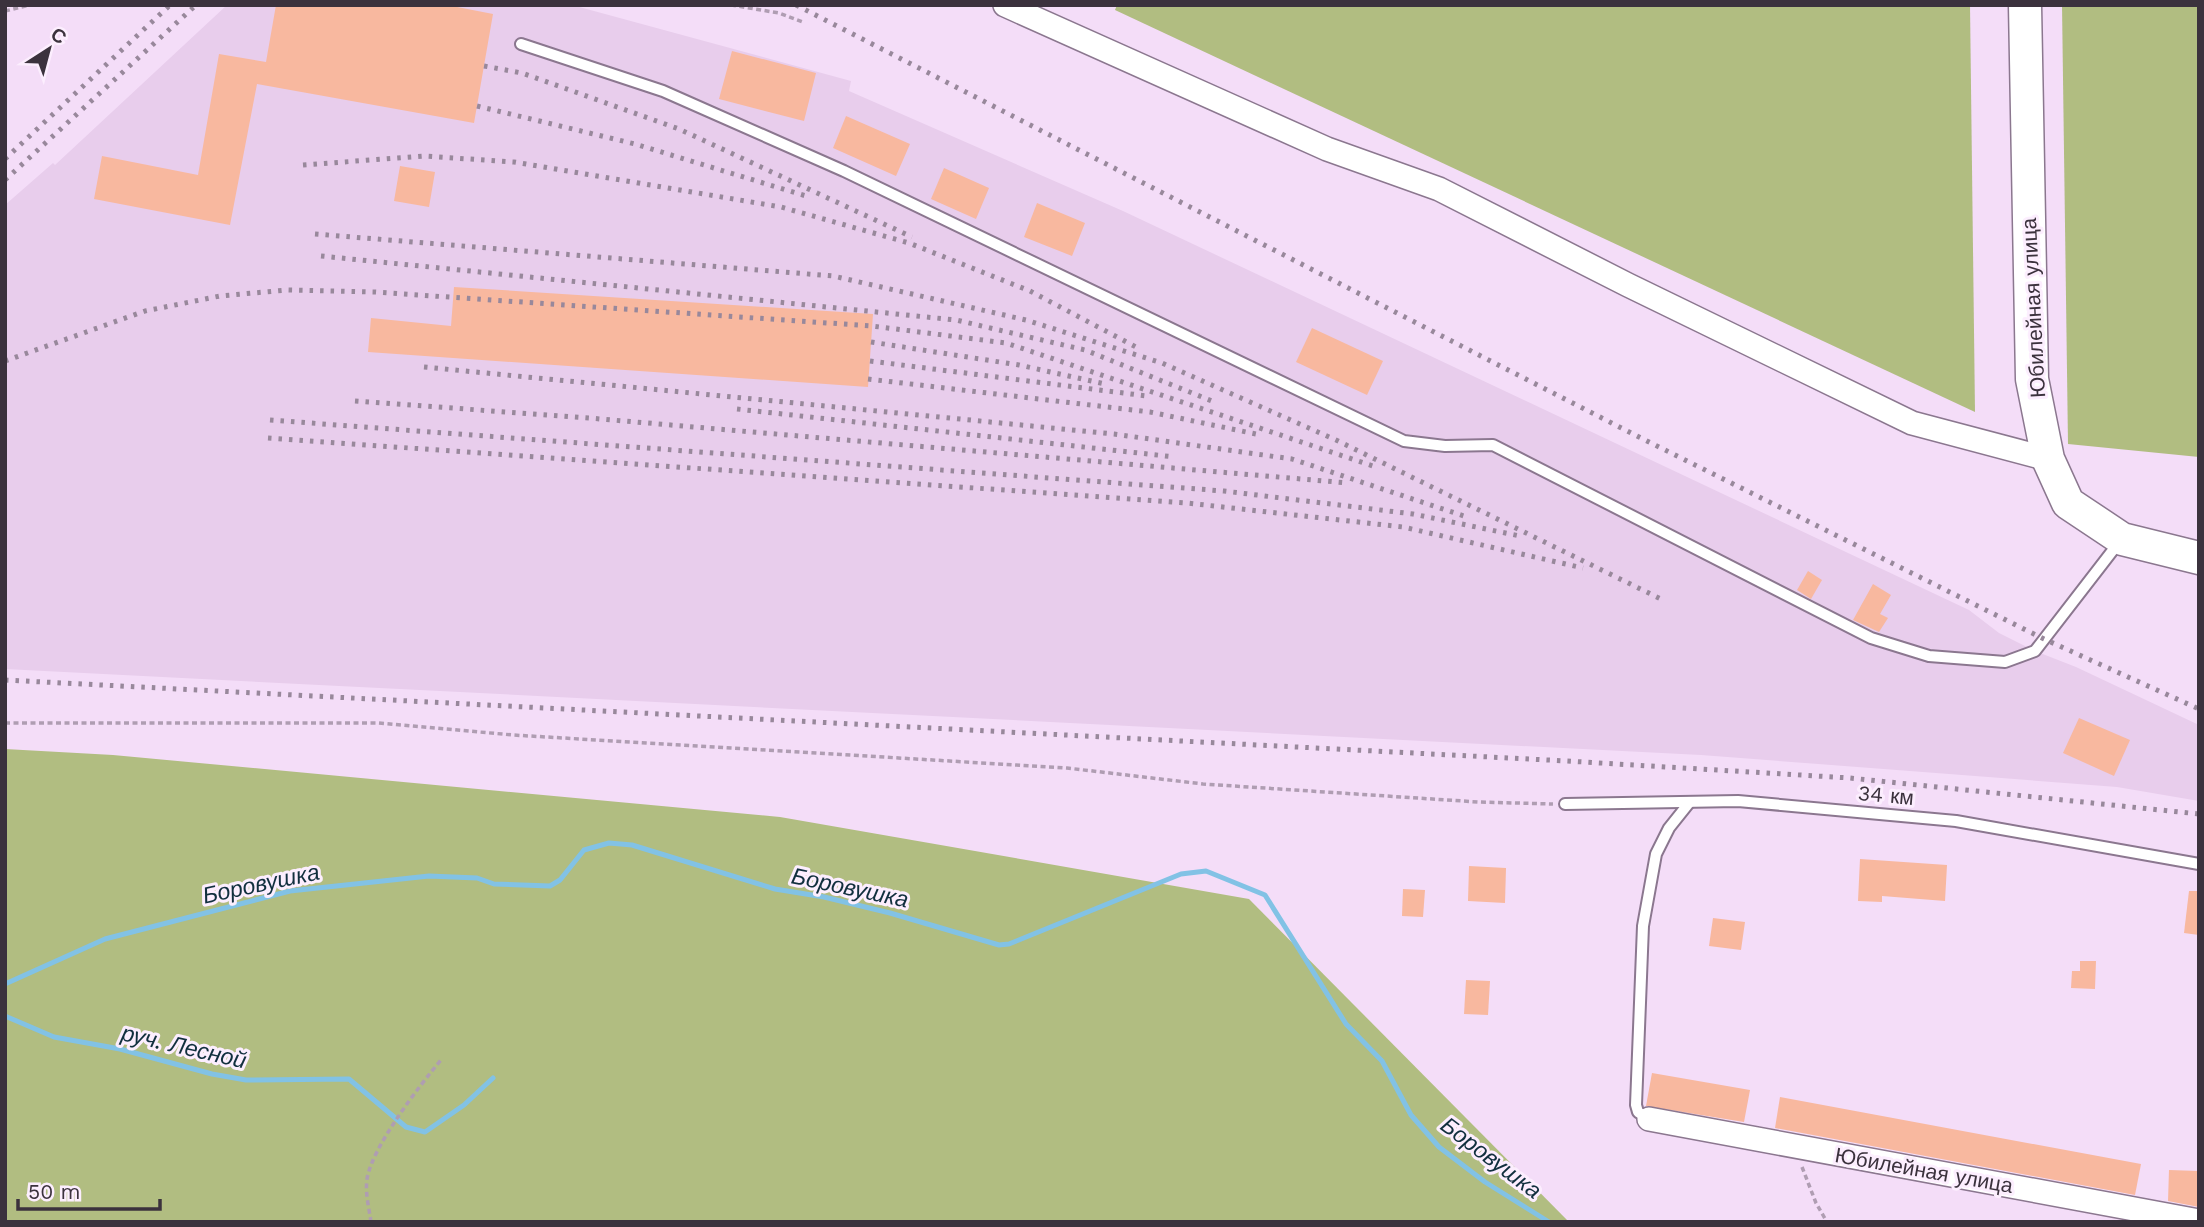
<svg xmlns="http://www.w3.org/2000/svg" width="2204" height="1227" font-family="'Work Sans',sans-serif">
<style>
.built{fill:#e8cdec}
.forest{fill:#b1bd81}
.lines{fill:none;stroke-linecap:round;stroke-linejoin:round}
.stream{stroke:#82c2e5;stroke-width:5}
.building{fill:#f8b89f}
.service-casing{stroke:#8b778f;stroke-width:14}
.minor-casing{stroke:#8b778f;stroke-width:26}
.secondary-casing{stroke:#8b778f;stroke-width:35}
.path{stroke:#af9db2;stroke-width:3.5;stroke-dasharray:5 3.5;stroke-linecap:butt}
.service{stroke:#fff;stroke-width:10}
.minor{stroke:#fff;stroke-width:23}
.secondary{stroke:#fff;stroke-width:32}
.rail{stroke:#98889b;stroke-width:5;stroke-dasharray:3.5 7;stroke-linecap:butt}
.labels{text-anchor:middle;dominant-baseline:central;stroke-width:6;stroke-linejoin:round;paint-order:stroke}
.street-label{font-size:21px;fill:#3b323d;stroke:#fceefe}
.water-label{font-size:23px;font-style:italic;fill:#112f3e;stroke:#fceefe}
</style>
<rect width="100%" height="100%" fill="#f4ddf8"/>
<polygon class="built" points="227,5 572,5 851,81 849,91 1123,211 1969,610 1999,633 2035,651 2076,667 2199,725 2199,801 2117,787 1701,755 5,669 5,205 53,163 55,165"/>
<g class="forest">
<polygon points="1117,5 1970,5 1975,412 1115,10"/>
<polygon points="2062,5 2199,5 2199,457 2068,444"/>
<polygon points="5,749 113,755 780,817 1249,899 1569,1222 5,1222"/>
</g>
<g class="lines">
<g class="stream">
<polyline points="5,984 105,939 290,891 429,876 477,878 494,884 550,886 560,880 584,850 609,843 632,845 775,889 824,897 890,913 999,945 1009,944 1181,874 1206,871 1265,895 1346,1024 1382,1061 1411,1115 1439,1147 1485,1182 1549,1222"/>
<polyline points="5,1016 54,1037 120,1049 212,1074 246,1080 349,1079 406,1127 425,1132 464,1105 493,1078"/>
</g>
</g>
<g class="building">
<polygon points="276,5 447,5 493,14 474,123 257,84 230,225 94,199 102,156 198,175 219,54 266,62"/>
<polygon points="732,51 816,73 804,121 719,99"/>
<polygon points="846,116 910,144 896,176 833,148"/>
<polygon points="400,166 435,172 429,207 394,201"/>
<polygon points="944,168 989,188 976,219 931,199"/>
<polygon points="1037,203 1085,223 1072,256 1024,237"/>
<polygon points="454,287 873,314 868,387 368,352 371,318 451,326"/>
<polygon points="1312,328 1383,361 1367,395 1296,362"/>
<polygon points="1808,571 1822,580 1811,599 1797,590"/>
<polygon points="1873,584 1891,595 1880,614 1888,618 1879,632 1853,620"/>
<polygon points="2079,718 2130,740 2114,776 2063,753"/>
<polygon points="1860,859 1947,865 1945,901 1882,896 1882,902 1858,901"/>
<polygon points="1469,866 1506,868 1505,903 1468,901"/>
<polygon points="1403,889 1425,890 1423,917 1402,916"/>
<polygon points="2189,891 2199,891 2199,935 2184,933"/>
<polygon points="1713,918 1745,922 1741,950 1709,946"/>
<polygon points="2080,961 2096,961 2095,989 2071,988 2072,971 2080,971"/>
<polygon points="1466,980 1490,981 1488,1015 1464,1014"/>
<polygon points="1652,1073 1750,1090 1744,1122 1646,1106"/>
<polygon points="1780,1097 2141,1164 2135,1195 1775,1128"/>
<polygon points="2169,1170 2199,1171 2199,1207 2168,1201"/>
</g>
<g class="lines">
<defs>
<g id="service">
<polyline points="521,44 663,91 844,171 1404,441 1445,446 1493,445 1871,638 1929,656 2005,662 2035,651 2120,541"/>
<polyline points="1565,804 1738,801 1956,821 2199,864"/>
<polyline points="1649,1119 1638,1112 1636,1105 1643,926 1656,854 1669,828 1689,803"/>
</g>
<g id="minor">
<polyline points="1005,5 1327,149 1439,189 1628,285 1912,423 2048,459"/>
<polyline points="1649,1119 2199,1221"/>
</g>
<polyline id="secondary" points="2025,5 2032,379 2048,459 2068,503 2122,539 2199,558"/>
</defs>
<use href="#service" class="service-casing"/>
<use href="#minor" class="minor-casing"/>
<use href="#secondary" class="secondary-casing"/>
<g class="path">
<polyline points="731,5 779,13 803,22"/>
<polyline points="5,11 30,5"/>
<polyline points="5,723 378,723 513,735 1067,768 1203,784 1478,802 1553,804"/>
<polyline points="1802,1167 1816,1203 1827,1222"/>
<path d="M 371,1222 C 369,1208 365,1193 367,1179 C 372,1147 420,1085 441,1060"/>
</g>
<use href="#service" class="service"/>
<use href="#minor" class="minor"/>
<use href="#secondary" class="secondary"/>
<g class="rail">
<polyline points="796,5 1637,436 2044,639 2199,709"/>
<polyline points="484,66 522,73 679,129 912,237"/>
<polyline points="477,106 635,144 806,196"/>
<polyline points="5,159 170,5"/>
<polyline points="303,165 424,156 514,162 781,207 909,243 1030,291 1136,347"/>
<polyline points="5,180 196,5"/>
<polyline points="315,234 833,276 1026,320 1162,363 1336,440 1661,599"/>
<polyline points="321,256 956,320 1085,350 1212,401"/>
<polyline points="871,342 1019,365 1105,384"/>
<polyline points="5,361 145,311 220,296 287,290 375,292 872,326 1006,343 1373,466"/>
<polyline points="870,361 1147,396"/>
<polyline points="424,367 1114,434 1292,459 1467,517"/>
<polyline points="868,379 1150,412 1256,434"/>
<polyline points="355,401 589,418 1348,483"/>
<polyline points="737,409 1175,457"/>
<polyline points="270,420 1224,491 1413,514 1520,536"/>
<polyline points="268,438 1187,503 1403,527 1583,568"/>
<polyline points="5,680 1567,761 1850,778 2199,814"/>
</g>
</g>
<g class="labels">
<g class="street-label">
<text transform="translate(2033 308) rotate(-93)">Юбилейная улица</text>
<text transform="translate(1886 795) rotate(5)">34 км</text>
<text transform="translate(1924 1170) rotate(10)">Юбилейная улица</text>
</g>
<g class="water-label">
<text transform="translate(261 884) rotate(-12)">Боровушка</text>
<text transform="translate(850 888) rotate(12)">Боровушка</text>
<text transform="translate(184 1047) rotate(13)">руч. Лесной</text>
<text transform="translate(1491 1158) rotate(37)">Боровушка</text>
</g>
</g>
<rect width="2204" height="1227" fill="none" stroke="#3b323d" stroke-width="14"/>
<g transform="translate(49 49) rotate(36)" stroke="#fceefe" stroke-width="5" paint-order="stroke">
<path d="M0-5L12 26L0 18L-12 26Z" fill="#3b323d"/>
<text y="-10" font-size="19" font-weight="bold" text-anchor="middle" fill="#3b323d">С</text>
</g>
<path d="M18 1199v10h142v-10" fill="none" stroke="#3b323d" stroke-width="3.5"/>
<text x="28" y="1199" font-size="21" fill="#3b323d" stroke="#fceefe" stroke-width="5" paint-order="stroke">50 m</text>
</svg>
